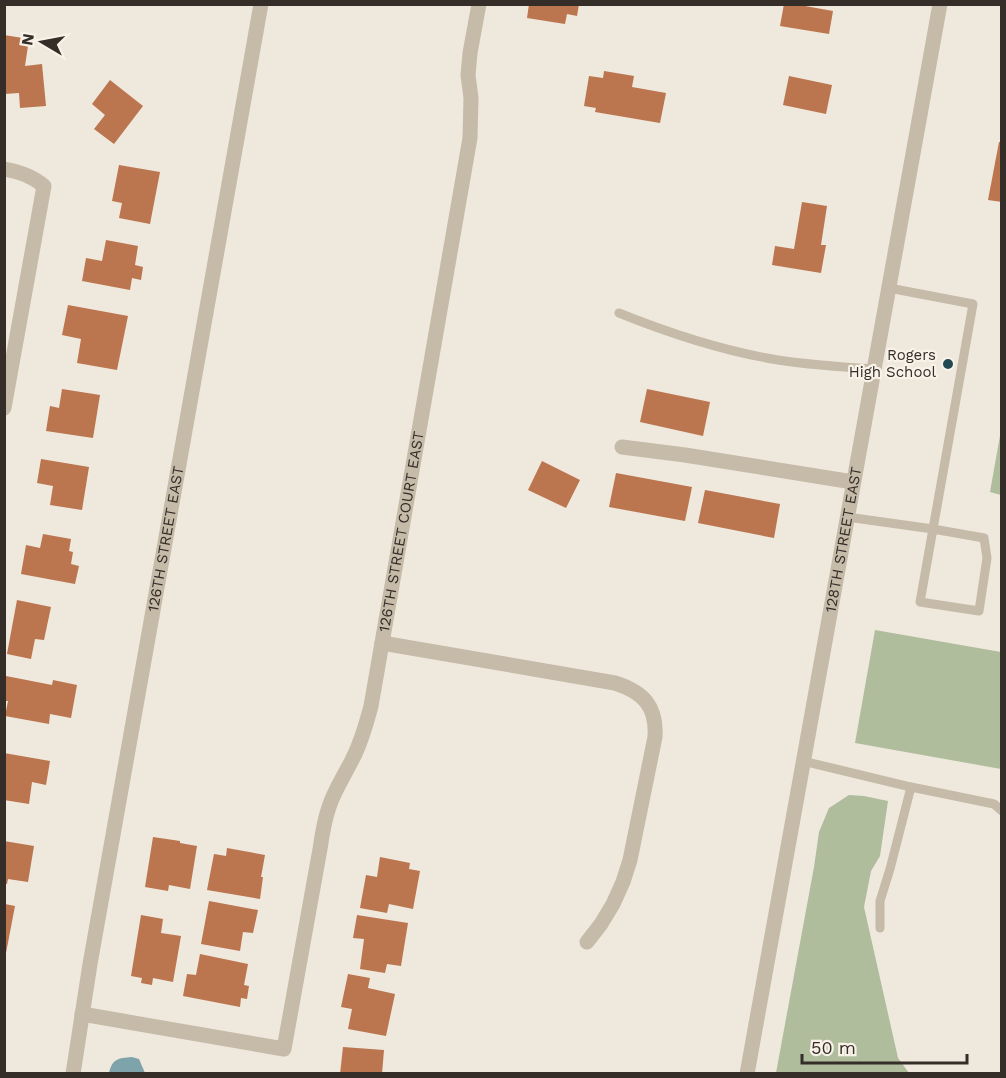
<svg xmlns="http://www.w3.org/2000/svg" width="1006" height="1078" font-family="'Work Sans',sans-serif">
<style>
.green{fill:#afbd9d}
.water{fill:#7ea3aa}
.building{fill:#bb754f}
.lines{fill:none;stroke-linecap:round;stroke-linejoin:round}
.service{stroke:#c6baa9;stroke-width:9}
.minor{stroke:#c6baa9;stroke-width:15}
.tertiary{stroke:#c6baa9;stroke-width:15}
.poi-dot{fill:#224952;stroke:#f8f2e8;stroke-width:2}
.labels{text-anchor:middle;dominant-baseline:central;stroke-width:4.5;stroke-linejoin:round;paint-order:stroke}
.poi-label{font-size:15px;fill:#342d28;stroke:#f8f2e8;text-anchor:end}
.street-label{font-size:15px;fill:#342d28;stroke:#f8f2e8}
</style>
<rect width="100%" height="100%" fill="#efe8dc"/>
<g class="green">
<polygon points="1001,430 1002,495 1001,495 990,492"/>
<polygon points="875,630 1001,652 1001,769 855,743"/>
<polygon points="849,795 864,796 888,801 880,856 871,871 864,907 898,1058 909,1073 776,1073 814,867 819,832 829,808"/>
</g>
<path class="water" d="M 132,1057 L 139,1059 L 145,1073 L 109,1073 C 112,1059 118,1058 132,1057 Z"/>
<g class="building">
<polygon points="529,4 579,4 577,16 567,14 565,24 527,18"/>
<polygon points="784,4 794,4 833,11 829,34 780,26"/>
<polygon points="4,35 29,39 25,66 42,64 46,106 20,108 19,93 4,94"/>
<polygon points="604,71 634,76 632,87 666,93 660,123 595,112 596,108 584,106 589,76 603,78"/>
<polygon points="789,76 832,85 826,114 783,105"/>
<polygon points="110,80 143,106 114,144 94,129 105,115 92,104"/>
<polygon points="999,142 1002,142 1002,202 988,200"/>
<polygon points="119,165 160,172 150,224 119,218 122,203 112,201"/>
<polygon points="802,202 827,206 821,245 826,245 821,273 772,265 775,246 794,249"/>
<polygon points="106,240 138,246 135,265 143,267 141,280 132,278 130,290 82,281 86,258 102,261"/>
<polygon points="68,305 128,316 117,370 77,363 81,339 62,335"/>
<polygon points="62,389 100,395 93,438 46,431 50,406 59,408"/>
<polygon points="647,389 710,402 703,436 640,422"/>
<polygon points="41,459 89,467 82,510 50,505 53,486 37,483"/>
<polygon points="542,461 580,480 566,508 528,490"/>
<polygon points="616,473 692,487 685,521 609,507"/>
<polygon points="705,490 780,504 774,538 698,523"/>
<polygon points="43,534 71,539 69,551 73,552 71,564 79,566 75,584 21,574 26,545 40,548"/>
<polygon points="17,600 51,607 44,640 35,639 31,659 7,654"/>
<polygon points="6,676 52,685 53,680 77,685 71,718 50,714 49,724 5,716 8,701 4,701"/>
<polygon points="4,753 50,761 46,785 32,782 29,804 4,800"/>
<polygon points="153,837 180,841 180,843 197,846 190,889 169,885 168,891 145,887"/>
<polygon points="4,841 34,846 28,882 8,879 7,884 4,884"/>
<polygon points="227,848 265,855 261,877 263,877 260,899 207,890 214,854 226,856"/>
<polygon points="380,857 410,863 409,869 420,871 413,909 389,904 387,913 360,908 366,875 377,877"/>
<polygon points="209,901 258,910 253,933 243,932 240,951 201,944"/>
<polygon points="5,904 15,906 6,953 5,953"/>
<polygon points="141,915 163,919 161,933 181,936 173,982 153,978 152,985 141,983 142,978 131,976"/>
<polygon points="357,915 408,923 401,966 387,964 385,973 360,969 364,939 353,938"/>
<polygon points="200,954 248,964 244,985 249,986 247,999 241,998 240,1007 183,996 187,974 196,975"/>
<polygon points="348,974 370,978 368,988 395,994 386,1036 348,1029 352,1009 341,1007"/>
<polygon points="343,1047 384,1050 382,1074 340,1074"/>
</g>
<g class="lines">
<g class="service">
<path d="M 619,313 C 671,334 723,351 778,360 C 810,365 842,367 874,369"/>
<polyline points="847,517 933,529 984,538 987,558 979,611 920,602 973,304 889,288"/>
<polyline points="803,761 911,787 890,869 880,901 880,928"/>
<polyline points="911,787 994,804 1002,811"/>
</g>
<g class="minor">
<path d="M 4,169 C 20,172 32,176 44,186 L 4,408"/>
<polyline points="622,447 685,455 853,482"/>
<path d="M 382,643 L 615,683 C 643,692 657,706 655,737 L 630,860 L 623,882 L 613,904 L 601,924 L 587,942"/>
<path id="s1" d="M 82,1014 L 284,1049 L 320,849 C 322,835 324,821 329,807 C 334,791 344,776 352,760 C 361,743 366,725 371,706 L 470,138 L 471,98 L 468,75 L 470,53 L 479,4"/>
<path id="s2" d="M 73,1074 L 90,964 L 261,4"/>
</g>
<path class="tertiary" id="s3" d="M 747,1074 L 940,4"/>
</g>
<circle class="poi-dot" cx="948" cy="364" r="6"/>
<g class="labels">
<g class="poi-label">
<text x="936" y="355">Rogers<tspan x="936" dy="17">High School</tspan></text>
</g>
<g class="street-label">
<text stroke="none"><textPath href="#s1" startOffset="738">126TH STREET COURT EAST</textPath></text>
<text stroke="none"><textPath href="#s2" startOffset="543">126TH STREET EAST</textPath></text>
<text stroke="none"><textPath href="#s3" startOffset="543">128TH STREET EAST</textPath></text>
</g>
</g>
<rect width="1006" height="1078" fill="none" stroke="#342d28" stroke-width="12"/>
<g transform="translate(42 42) rotate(280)" stroke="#f8f2e8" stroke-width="4.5" paint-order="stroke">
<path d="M0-4.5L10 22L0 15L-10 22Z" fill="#342d28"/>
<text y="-9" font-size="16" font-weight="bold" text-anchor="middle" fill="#342d28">N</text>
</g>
<path d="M802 1054v9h165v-9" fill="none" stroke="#342d28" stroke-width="3"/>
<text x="811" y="1054" font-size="18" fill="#342d28" stroke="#f8f2e8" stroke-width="4.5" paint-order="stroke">50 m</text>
</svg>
